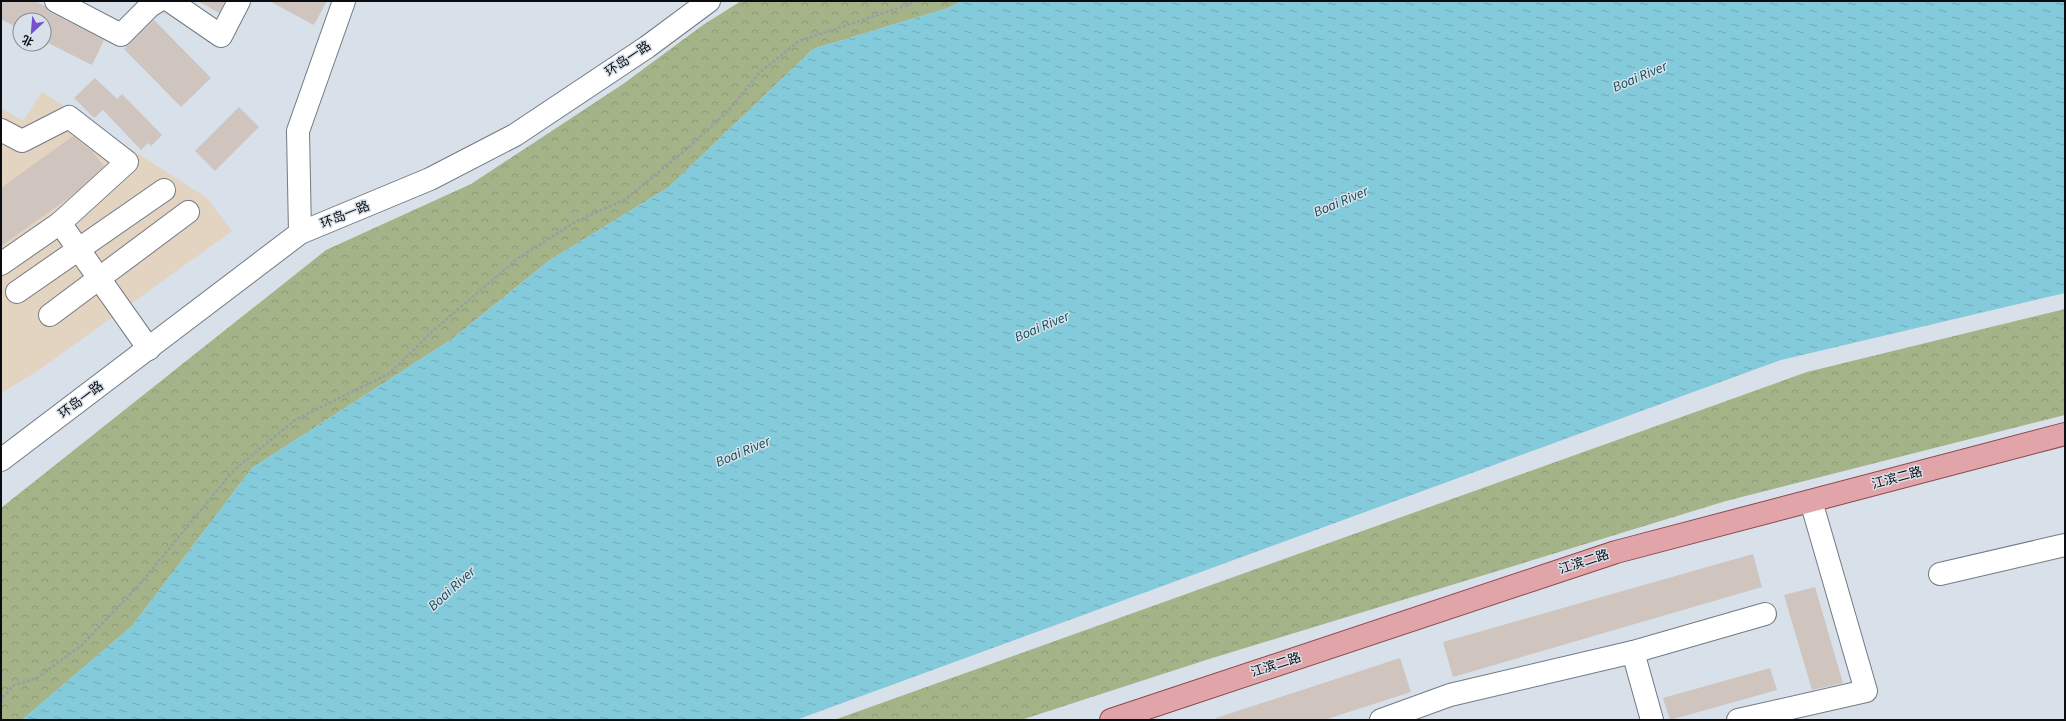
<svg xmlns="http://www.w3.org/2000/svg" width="2066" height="721" font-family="'Source Sans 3','Noto Sans SC',sans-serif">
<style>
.commercial{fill:#e3d3c1}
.park{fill:url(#park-crowns)}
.water{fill:url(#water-ripples)}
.building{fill:#d0c4bf}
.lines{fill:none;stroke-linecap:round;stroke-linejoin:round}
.minor-casing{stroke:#737a83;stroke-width:24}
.major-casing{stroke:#89474e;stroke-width:24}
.path{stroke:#989ea6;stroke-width:2.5;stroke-dasharray:3 2;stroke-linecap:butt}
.minor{stroke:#fff;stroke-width:22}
.major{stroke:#e1a4a9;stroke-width:22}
.labels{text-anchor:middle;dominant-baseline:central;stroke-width:3;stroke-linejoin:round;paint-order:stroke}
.street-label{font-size:13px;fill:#0a0c0f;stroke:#d8e0ea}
.water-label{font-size:14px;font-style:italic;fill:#0d4c58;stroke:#d8e0ea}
</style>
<defs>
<pattern id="park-crowns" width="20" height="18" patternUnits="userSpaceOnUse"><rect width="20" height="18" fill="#a4b488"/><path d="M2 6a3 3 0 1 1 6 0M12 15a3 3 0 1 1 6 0" fill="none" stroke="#8c9a74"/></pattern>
<pattern id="water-ripples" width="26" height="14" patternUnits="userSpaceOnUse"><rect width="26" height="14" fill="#83cada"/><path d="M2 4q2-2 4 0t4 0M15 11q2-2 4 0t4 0" fill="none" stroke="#70acba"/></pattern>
</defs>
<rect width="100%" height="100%" fill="#d8e0ea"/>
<polygon class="commercial" points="42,92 207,198 232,231 39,370 1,393 1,108 23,121"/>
<g class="park">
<polygon points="741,1 962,1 948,8 813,49 669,187 550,260 452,339 252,468 132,626 22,720 1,720 1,508 326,250 471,184 623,84 703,25"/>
<polygon points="2065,309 2065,415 1726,501 1206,660 1021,720 834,720 1807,372"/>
</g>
<polygon class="water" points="962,1 2065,1 2065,293 1781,360 796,720 22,720 132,626 252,468 452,339 550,260 669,187 813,49 948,8"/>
<g class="building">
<polygon points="1,1 35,1 45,6 50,12 104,40 92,65 44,41 44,20 20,20 20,29 1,19"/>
<polygon points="198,1 225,1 219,13"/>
<polygon points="269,1 327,1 314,25"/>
<polygon points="154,20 211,78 181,107 124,49"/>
<polygon points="95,78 117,99 122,94 162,135 151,146 148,143 141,150 103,110 94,118 74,98"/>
<polygon points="239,107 259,127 215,171 195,151"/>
<polygon points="73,136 93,152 104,166 74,194 1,246 1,188"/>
<polygon points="1753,554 1762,587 1453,677 1443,642"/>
<polygon points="1815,587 1843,683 1812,690 1784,595"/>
<polygon points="1400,658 1411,692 1324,720 1216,720 1216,718"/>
<polygon points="1770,668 1777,690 1670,720 1663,698"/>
</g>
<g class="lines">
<defs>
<g id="minor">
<polyline points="56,1 121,35 150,6 158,1"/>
<polyline points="170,1 221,36 239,1"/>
<polyline points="1,130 22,141 69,117 127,162 60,223 149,349"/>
<polyline points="300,233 298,131 344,1"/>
<polyline points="1,264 60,223"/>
<polyline points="17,292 164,190"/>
<polyline points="50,315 188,212"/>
<polyline points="1,460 300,233 430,179 515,135 647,47 709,1"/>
<polyline points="1940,574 2065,545"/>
<polyline points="1633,652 1765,614"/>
<polyline points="1381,720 1450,695 1633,652 1652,720"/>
<polyline points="1738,720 1866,691 1811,501"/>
</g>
<polyline id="major" points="1111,720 1616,552 2065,434"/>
</defs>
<use href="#minor" class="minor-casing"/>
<use href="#major" class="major-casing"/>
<polyline class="path" points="1,702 3,697 14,685 37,678 82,645 139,585 234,470 295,420 390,373 435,329 517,259 577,221 626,199 689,147 729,110 759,73 799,41 908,5 915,1"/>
<use href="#minor" class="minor"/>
<use href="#major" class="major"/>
</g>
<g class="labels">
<g class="street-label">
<text transform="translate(628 59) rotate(-34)">环岛一路</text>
<text transform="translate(345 215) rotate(-22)">环岛一路</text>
<text transform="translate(81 400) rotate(-37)">环岛一路</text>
<text transform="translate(1897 478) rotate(-15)">江滨二路</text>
<text transform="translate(1584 562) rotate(-18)">江滨二路</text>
<text transform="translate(1276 665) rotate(-18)">江滨二路</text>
</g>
<g class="water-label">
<text transform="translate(1640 77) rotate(-23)">Boai River</text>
<text transform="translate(1341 202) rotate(-23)">Boai River</text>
<text transform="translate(1042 327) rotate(-23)">Boai River</text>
<text transform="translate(743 452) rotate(-23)">Boai River</text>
<text transform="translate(452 589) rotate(-42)">Boai River</text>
</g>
</g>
<rect width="2066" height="721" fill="none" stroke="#0a0c0f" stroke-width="4"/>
<g transform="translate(32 32) rotate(206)"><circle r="19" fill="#d8e0ea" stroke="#868b92"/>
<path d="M0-3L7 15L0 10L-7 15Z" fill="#7452cb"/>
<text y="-6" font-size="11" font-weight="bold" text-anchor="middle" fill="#0a0c0f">北</text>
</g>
</svg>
